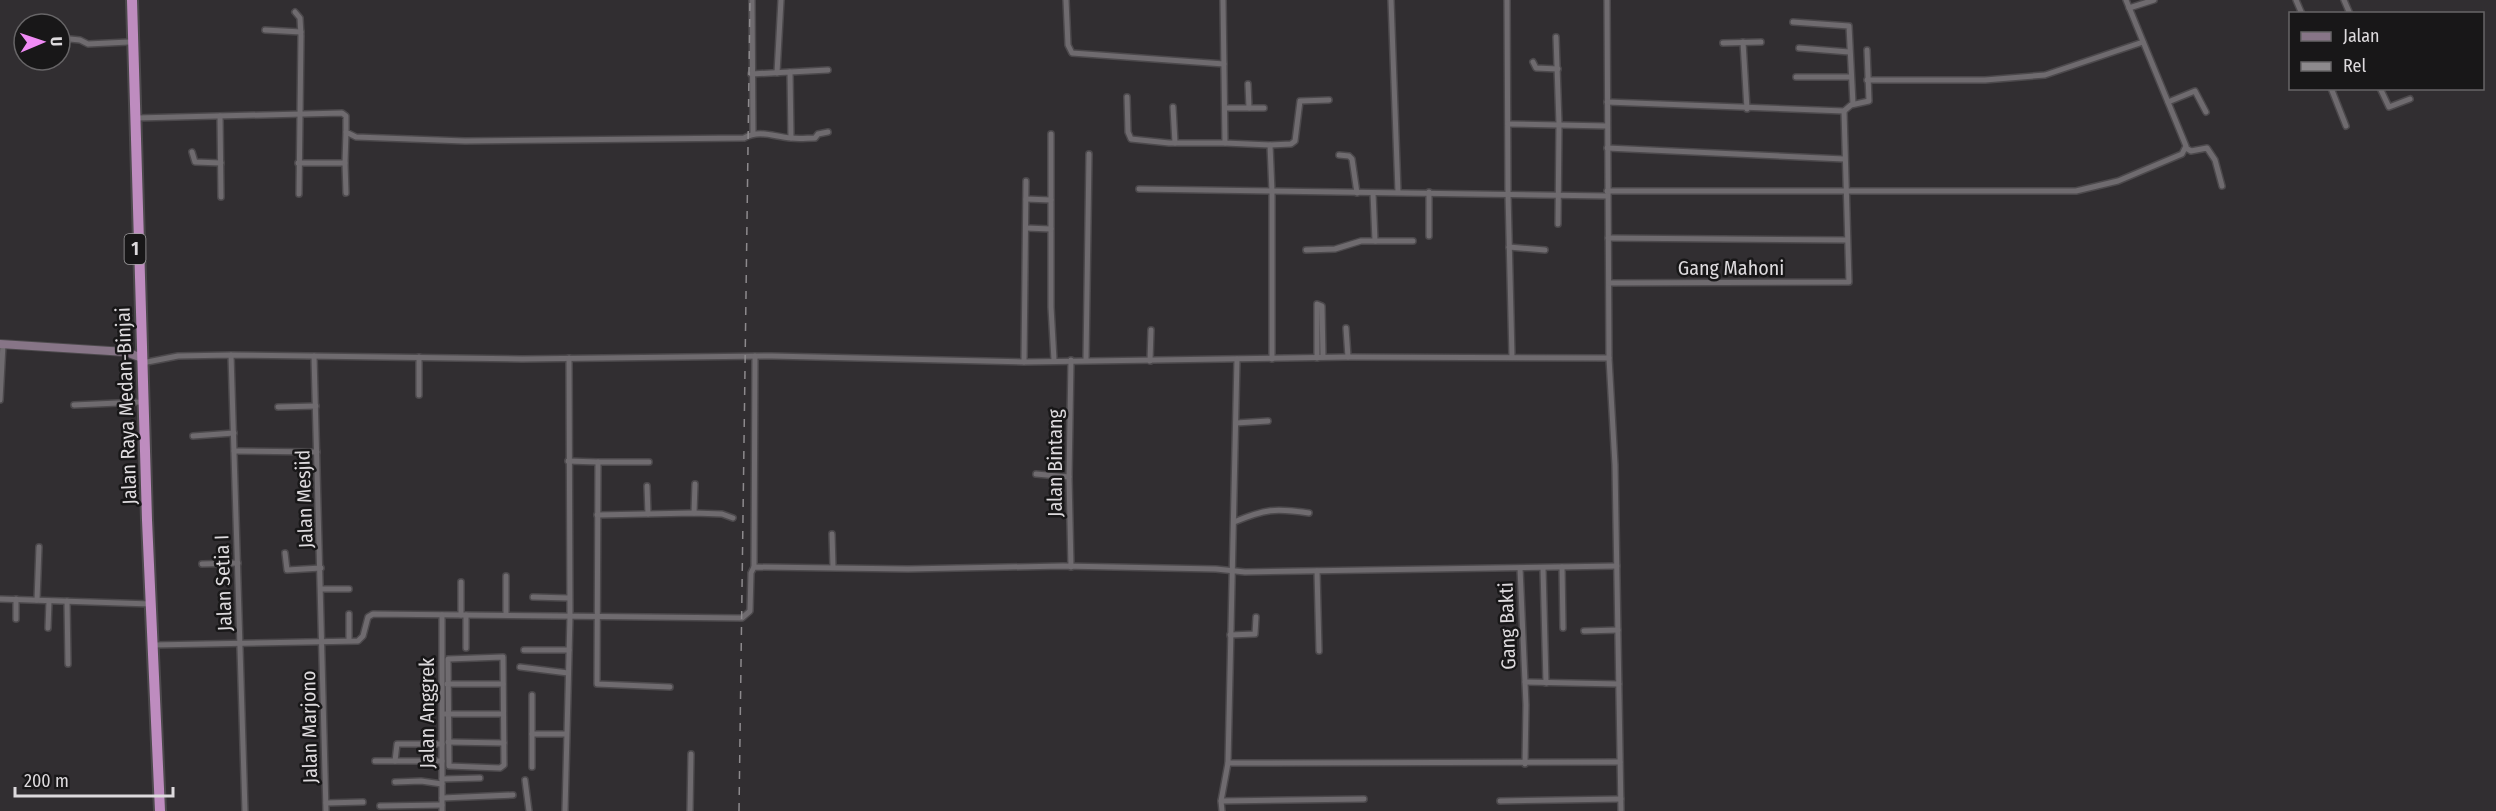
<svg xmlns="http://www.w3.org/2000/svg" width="2496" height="811" font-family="'Fira Sans Condensed',sans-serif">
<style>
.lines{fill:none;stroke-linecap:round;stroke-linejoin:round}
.street-casing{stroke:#4c494c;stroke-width:8}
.secondary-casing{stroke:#4c494c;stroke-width:10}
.highway-casing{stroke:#4c494c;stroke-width:14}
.street{stroke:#6f6b6f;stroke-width:5}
.secondary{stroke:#877587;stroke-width:8}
.highway{stroke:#be8cbf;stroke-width:10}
.rail{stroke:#8d8a8d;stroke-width:1.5;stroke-dasharray:8 8;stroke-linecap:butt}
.labels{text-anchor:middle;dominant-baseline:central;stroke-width:5;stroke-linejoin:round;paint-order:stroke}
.shield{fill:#181718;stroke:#a2a0a2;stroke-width:1.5}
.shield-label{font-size:18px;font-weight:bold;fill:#dddadd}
.street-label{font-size:20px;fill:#dddadd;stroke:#181718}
</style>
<rect width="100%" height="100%" fill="#312e31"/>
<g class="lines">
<defs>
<g id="street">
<polyline points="752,0 753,133"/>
<polyline points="1066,0 1068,45 1072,53 1224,64"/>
<polyline points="1223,0 1225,143 1270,145 1272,192 1272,359"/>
<polyline points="1391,0 1398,192"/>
<polyline points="1507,0 1508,194 1512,357"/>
<polyline points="1607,0 1609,358 1615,465 1621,811"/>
<polyline points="2296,0 2302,14"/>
<polyline points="2344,0 2350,14"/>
<polyline points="2129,8 2154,0"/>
<polyline points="295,12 300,18 301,36 299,194"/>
<polyline points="1793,22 1849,26 1853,104"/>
<polyline points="265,30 301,32"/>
<polyline points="1556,37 1559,124 1558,224"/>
<polyline points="60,38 80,40 88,44 129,42"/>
<polyline points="1743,42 1747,109"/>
<polyline points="1723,43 1761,42"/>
<polyline points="1799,48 1849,52"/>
<polyline points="1533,62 1536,68 1558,69"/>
<polyline points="790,72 828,70"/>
<polyline points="777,73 781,0"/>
<polyline points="751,74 790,72 791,138"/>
<polyline points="1796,77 1850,77"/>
<polyline points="1867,80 1985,80 2045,75 2143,42"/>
<polyline points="1248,84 1249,108"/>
<polyline points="2331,88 2346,126"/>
<polyline points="2380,88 2389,107 2410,99"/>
<polyline points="1127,97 1128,132 1131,139 1169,143 1225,143"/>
<polyline points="1607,102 1844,111 1851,105 1869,101 1867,50"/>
<polyline points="2168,102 2195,91 2206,112"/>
<polyline points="1173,107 1175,143"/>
<polyline points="1225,108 1264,108"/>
<polyline points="220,116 221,197"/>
<path d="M 136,118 L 342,113 L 346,116 L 346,132 L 356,137 L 465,141 L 744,138 C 760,129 774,137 791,138 C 799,139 807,138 815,138 L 818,134 L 828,132"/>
<polyline points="1508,124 1607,126"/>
<polyline points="1051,134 1051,307 1054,360"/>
<polyline points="1270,145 1291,144 1295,141 1300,101 1329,100"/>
<polyline points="1607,148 1844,159"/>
<polyline points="2186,148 2191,151 2207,148 2215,160 2222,186"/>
<polyline points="192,152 195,162 221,163"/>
<polyline points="1339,155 1349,156 1352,159 1357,193"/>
<polyline points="298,163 345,163"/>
<polyline points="1139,189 1607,196"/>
<polyline points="1607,191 2076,191 2118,181 2182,154 2186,146 2126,0"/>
<polyline points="1429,192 1429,236"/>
<polyline points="346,193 345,163 346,132"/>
<polyline points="1373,193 1375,241"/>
<polyline points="1026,199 1051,200"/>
<polyline points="1026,228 1051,229"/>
<polyline points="1608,238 1847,240"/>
<polyline points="1509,247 1545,250"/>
<polyline points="1306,250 1335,249 1361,241 1413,241"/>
<polyline points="1609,283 1849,282 1844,111"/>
<polyline points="1346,328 1348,357"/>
<polyline points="231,355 245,811"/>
<polyline points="314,356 326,811"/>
<polyline points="419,357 419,395"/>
<polyline points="1317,358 1317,304 1322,306 1323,357"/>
<polyline points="1086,360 1089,154"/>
<polyline points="1150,361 1151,330"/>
<polyline points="1024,362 1026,181"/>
<polyline points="142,363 178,356 231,355 522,359 772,356 1024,362 1348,357 1609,358"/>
<polyline points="0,400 3,344"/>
<polyline points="74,405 140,402"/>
<polyline points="278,407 316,406"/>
<polyline points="1236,423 1268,421"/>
<polyline points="193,436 234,433"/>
<polyline points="234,451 317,452"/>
<polyline points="568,461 598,462"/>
<polyline points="649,462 598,462 597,684 670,687"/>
<polyline points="1036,474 1069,477"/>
<polyline points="647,486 648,514"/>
<polyline points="694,513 695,484"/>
<polyline points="597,515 694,513 722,514 733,518"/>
<path d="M 1234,522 C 1265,509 1275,508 1309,513"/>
<polyline points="832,534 833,567"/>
<polyline points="285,553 287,570 321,568"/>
<polyline points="202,564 238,563"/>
<polyline points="754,567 755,356"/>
<polyline points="1071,567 1069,477 1071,360"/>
<polyline points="1562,567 1563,628"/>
<polyline points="1520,568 1526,705 1525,764"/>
<polyline points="1543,568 1546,683"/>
<polyline points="1317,571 1319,651"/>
<polyline points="506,576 506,615"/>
<polyline points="321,589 349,589"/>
<polyline points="533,597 569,598"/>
<polyline points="0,599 151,604"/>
<polyline points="37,600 39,547"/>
<polyline points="67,601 68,664"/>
<polyline points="349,614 349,640"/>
<polyline points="461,615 461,582"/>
<polyline points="466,615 466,648"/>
<polyline points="16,619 16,599"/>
<polyline points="48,628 49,601"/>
<polyline points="1584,631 1618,630"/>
<polyline points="1230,635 1255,634 1256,617"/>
<polyline points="153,645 358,641 363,636 368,617 373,614 742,618 750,611 751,573 754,567 908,569 1063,566 1216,569 1245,572 1617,566"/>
<polyline points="524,650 569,650"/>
<polygon points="503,657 504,765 500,768 449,766 448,659"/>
<polyline points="520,667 568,673"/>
<polyline points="1525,682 1619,684"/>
<polyline points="447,684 503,684"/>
<polyline points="445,714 503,714"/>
<polyline points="532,734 566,734"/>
<polyline points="448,742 504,743"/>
<polyline points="375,761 442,761"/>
<polyline points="395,761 397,744 442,744"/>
<polyline points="1228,763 1620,762"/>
<polyline points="532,767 532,695"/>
<polyline points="442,779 480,778"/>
<polyline points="525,780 529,811"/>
<polyline points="395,782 421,781 442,784"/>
<polyline points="442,798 513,795"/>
<polyline points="1221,801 1364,799"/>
<polyline points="1500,801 1621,799"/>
<polyline points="326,803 363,802"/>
<polyline points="380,806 442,805"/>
<polyline points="442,811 442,615"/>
<polyline points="565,811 570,616 569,358"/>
<polyline points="690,811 691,754"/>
<polyline points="1222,811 1221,801 1228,763 1237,359"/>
</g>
<polyline id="secondary" points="0,344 126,352 142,358"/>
<polyline id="highway" points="132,0 147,520 160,811"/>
</defs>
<use href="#street" class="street-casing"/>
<use href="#secondary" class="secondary-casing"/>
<use href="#highway" class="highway-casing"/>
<use href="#street" class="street"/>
<use href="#secondary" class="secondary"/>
<use href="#highway" class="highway"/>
<polyline class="rail" points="739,811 750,0"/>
</g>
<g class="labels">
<rect class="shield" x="124.5" y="234" width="21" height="30" rx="4.5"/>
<g class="shield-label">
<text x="135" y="249">1</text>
</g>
<g class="street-label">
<text x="1731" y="268">Gang Mahoni</text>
<text transform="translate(126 406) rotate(-92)">Jalan Raya Medan-Binjai</text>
<text transform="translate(1055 463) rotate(-90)">Jalan Bintang</text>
<text transform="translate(304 499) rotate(-92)">Jalan Mesjid</text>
<text transform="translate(223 583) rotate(-92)">Jalan Setia I</text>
<text transform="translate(1507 626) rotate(-92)">Gang Bakti</text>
<text transform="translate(427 713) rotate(-90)">Jalan Anggrek</text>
<text transform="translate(309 727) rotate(-91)">Jalan Marjono</text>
</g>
</g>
<rect x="2289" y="12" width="195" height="78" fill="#181718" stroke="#676567" stroke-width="1.5"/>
<rect x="2301" y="32" width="30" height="9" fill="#877587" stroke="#676567" stroke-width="1.5"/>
<text x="2343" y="42" font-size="18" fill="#dddadd">Jalan</text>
<rect x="2301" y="62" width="30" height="9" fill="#8d8a8d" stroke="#676567" stroke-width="1.5"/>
<text x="2343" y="72" font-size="18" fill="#dddadd">Rel</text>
<g transform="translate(42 42) rotate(88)"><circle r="28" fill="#181718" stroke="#676567" stroke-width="1.5"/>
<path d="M0-4.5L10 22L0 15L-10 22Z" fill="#f08bf5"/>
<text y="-9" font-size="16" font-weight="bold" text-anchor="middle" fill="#dddadd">U</text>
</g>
<path d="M15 787v9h158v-9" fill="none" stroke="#dddadd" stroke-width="3"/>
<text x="24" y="787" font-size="18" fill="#dddadd" stroke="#181718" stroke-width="4.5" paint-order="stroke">200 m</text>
</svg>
